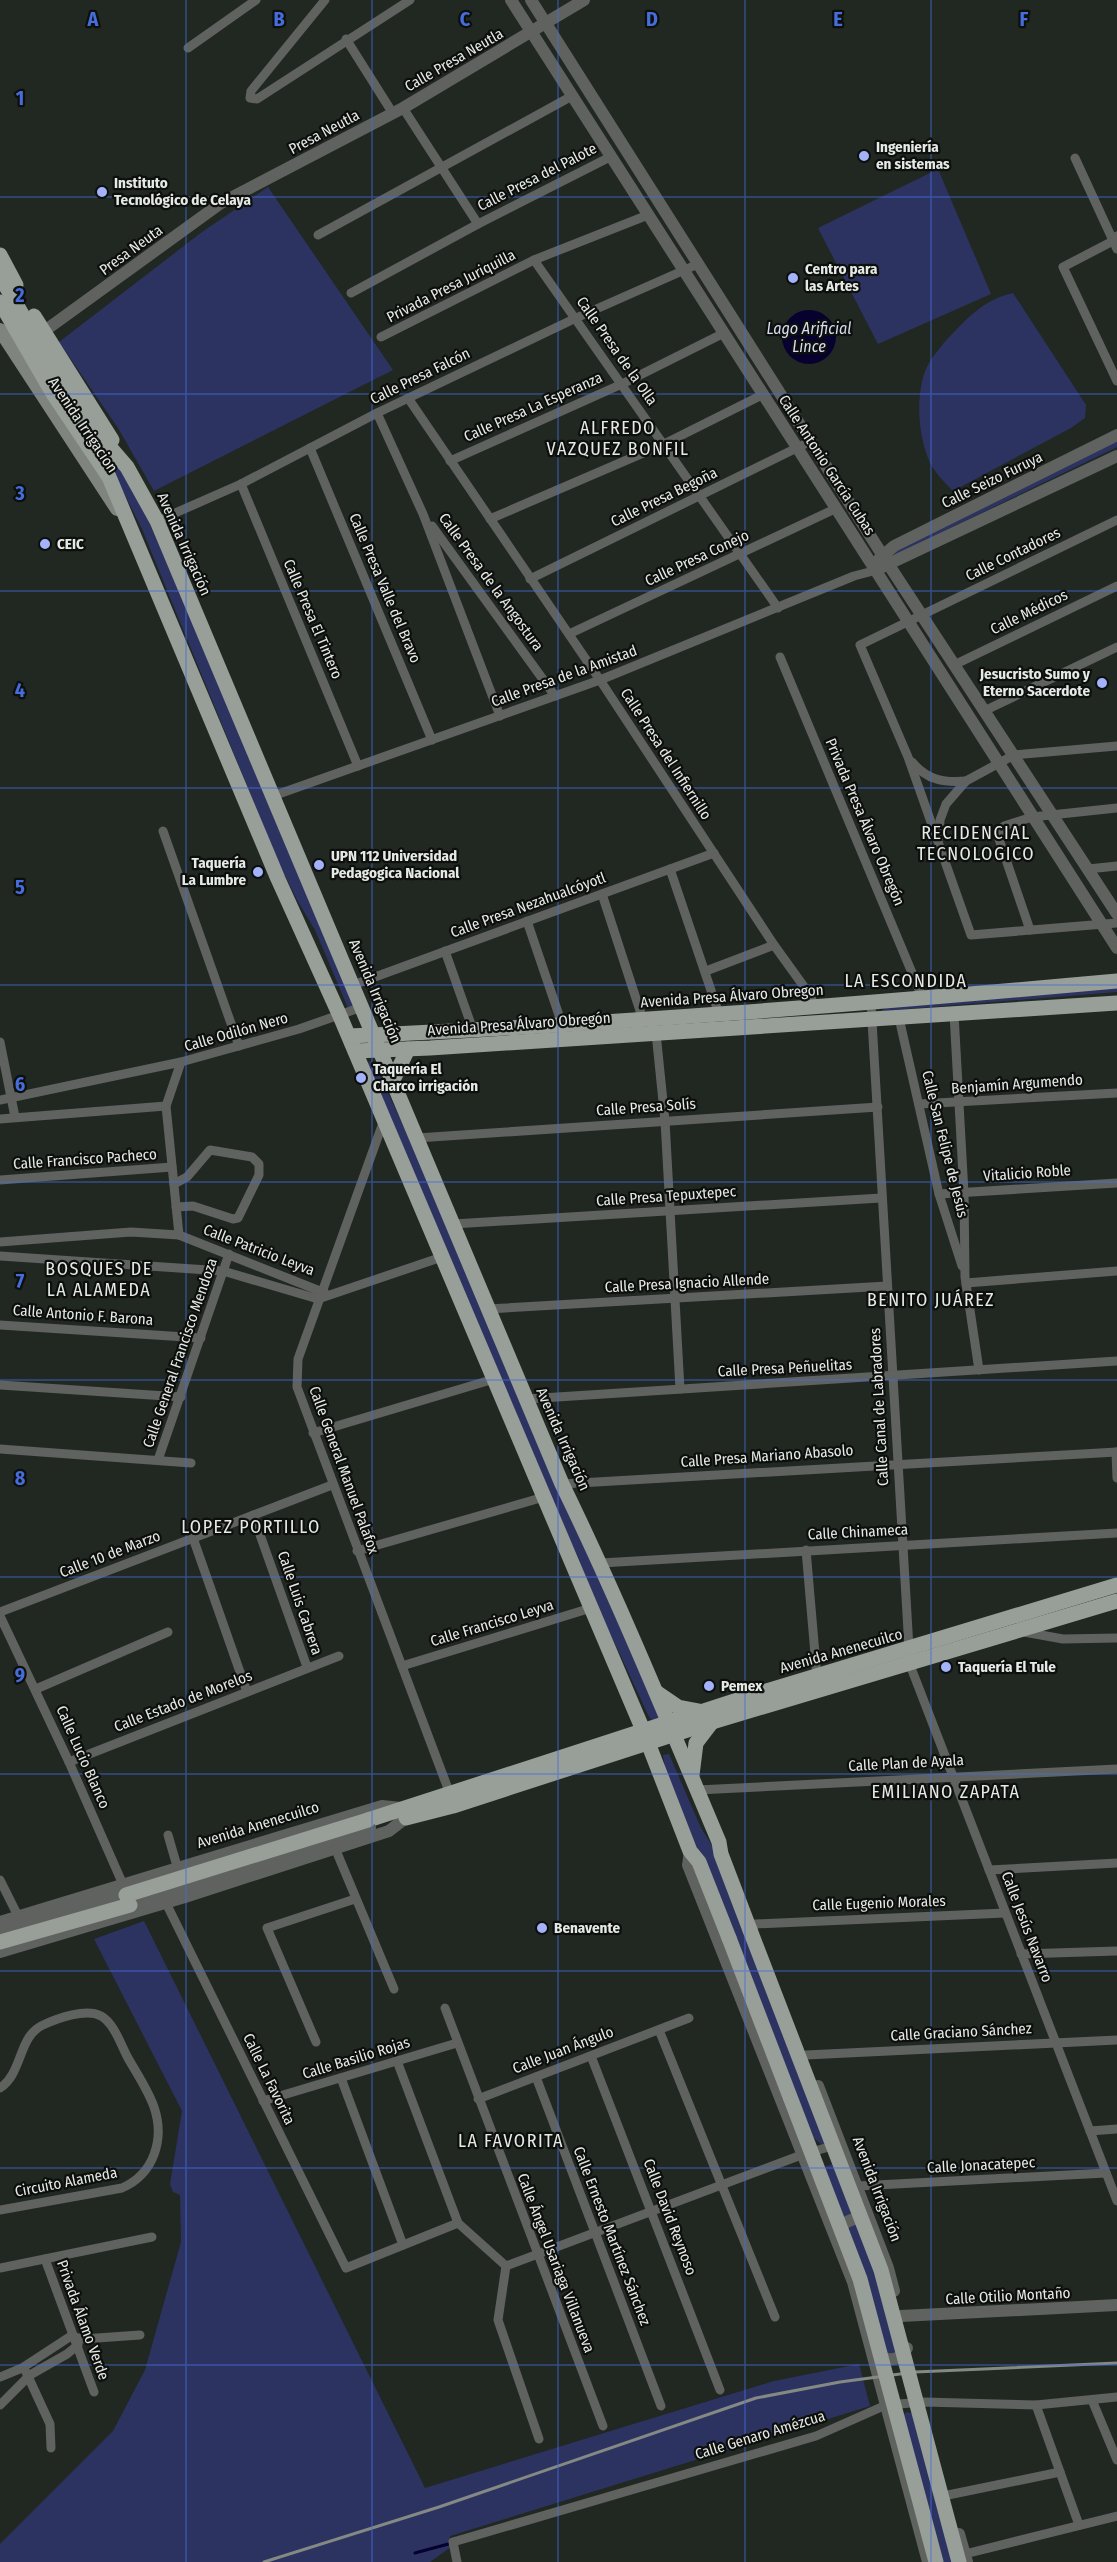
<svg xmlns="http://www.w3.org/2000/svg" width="1117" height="2562" font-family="'Fira Sans Condensed',sans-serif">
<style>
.green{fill:#2d3361}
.water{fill:#06012f}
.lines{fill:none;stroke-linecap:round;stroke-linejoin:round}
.stream{stroke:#06012f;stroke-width:3}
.minor{stroke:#5f625f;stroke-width:9}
.tertiary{stroke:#5f625f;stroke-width:12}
.secondary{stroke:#7f847f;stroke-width:14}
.primary{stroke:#989e98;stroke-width:15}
.rail{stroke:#848984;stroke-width:3}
.tertiary-bridge{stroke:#5f625f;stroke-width:12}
.primary-bridge{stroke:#989e98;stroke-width:15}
.grid{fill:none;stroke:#456ddb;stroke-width:1.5;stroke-opacity:0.55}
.poi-dot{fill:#a4b2fc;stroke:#0d0f0d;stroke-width:2}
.labels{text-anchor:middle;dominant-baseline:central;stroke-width:4.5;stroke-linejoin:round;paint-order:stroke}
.street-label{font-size:15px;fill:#e6eae6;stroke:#0d0f0d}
.poi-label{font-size:15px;font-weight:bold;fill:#e6eae6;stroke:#0d0f0d;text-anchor:start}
.water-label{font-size:16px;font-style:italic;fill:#d5daee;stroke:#0d0f0d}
.quarter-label{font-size:18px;letter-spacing:1.5px;fill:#e6eae6;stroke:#0d0f0d}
.grid-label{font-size:20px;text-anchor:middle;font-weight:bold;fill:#456ddb;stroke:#0d0f0d;stroke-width:4.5;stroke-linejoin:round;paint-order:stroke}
</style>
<rect width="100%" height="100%" fill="#212721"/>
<g class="green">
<polygon points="938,169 991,294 878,344 818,228"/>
<polygon points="268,187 393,370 154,491 118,428 59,342 202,232"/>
<path d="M 1013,293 L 1086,405 L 1085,418 L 1071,428 L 953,491 C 944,482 932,470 928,458 C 918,433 916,397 925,371 C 931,357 945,341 956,330 C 973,312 988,299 1013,293 Z"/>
<polygon points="96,438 133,486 180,593 353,1005 351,1008 348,1008 315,930 297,900 277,859 142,529"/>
<polygon points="1117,441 1117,447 897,554 892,553"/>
<polygon points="1117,987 1117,992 881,1011 887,1007"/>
<polygon points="370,1061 374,1063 409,1138 611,1600 660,1718 652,1720 649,1717 611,1635 606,1631 578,1557 555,1511 367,1064"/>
<polygon points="669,1754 701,1828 718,1855 827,2142 822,2145 814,2138 666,1774 663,1755"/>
<polygon points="144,1921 425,2488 774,2381 859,2364 870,2406 450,2536 451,2547 430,2562 0,2562 0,2544 113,2431 145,2370 181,2242 180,2195 173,2192 170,2184 182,2111 94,1939"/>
<polygon points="839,2162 902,2355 887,2364 822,2170 826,2166"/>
<polygon points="907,2412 915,2414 957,2562 941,2562 900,2417"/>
</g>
<circle class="water" cx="809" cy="337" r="27"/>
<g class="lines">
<polyline class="stream" points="415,2553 452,2543"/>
<g class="minor">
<polyline points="325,0 251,91 250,98 257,99 410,0"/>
<polyline points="346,39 392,112"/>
<polyline points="188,48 256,0"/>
<polyline points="403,108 478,224"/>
<polyline points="1075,158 1117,249"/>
<polyline points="318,235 572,96"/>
<polyline points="1117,236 1113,241 1063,267 1117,381"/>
<polyline points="534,260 778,608"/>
<polyline points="351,293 478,224 610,157"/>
<polyline points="381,337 534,260 648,215"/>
<polyline points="408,398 600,680 774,945 810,995 815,1008"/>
<polyline points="377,413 423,514 500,716"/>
<polyline points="310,448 432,740"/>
<polyline points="450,461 622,384 724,333"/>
<polyline points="241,484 358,766"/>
<polyline points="490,519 664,444 764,394"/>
<polyline points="1117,520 860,645 908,757 971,935 1117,923"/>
<polyline points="157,521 241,484 377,413 576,318 698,264"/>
<polyline points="432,526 555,696"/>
<polyline points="530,579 811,441"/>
<polyline points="569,634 837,508"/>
<polyline points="780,657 923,999"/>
<polyline points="954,665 1117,586"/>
<polyline points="984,711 1117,647"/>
<path d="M 912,762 C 927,780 944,783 966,781"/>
<polyline points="273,796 600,680 854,576 877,570"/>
<polyline points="163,831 239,1046"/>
<polyline points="939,837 940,820 946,804 966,781 1014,755 1117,746"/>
<polyline points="670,869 719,1014"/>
<polyline points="1088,869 1117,866"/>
<polyline points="602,894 643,1020"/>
<polyline points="527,921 563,1027"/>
<polyline points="1030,930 999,839 1004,826 1032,817 1117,808"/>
<polyline points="445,951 473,1030"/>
<polyline points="706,971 774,945"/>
<polyline points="353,985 714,853"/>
<polyline points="871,1004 910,1665 1117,2201"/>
<polyline points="954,1014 964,1193 965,1277 979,1370"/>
<polyline points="899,1018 939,1194 962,1266"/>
<polyline points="656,1033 665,1121 680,1389"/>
<polyline points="0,1042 15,1117"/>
<polyline points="0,1100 181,1062 299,1029 362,1007"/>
<polyline points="919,1104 1117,1093"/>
<polyline points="0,1119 166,1106"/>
<polyline points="384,1120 298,1359 297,1387 450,1794"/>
<polyline points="417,1138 878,1107"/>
<polyline points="0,1180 172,1167"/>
<polyline points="174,1184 187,1177 210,1150 252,1157 259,1164 259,1175 238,1218 233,1219 193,1206 176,1207"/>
<polyline points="939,1194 1117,1183"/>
<polyline points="453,1224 881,1198"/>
<polyline points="179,1235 166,1106 181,1062"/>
<polyline points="0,1242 131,1232 179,1235 325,1293"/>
<polyline points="0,1256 223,1271 318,1299 442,1257"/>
<polyline points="966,1283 1117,1271"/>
<polyline points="488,1309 887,1286"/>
<polyline points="0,1325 201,1338"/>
<polyline points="0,1385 181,1397"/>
<polyline points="526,1399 1117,1361"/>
<polyline points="313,1433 494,1379"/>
<polyline points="0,1449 191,1463"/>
<polyline points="1116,1452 1117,1478"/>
<polyline points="158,1460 229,1254"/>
<polyline points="562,1484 1117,1452"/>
<polyline points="253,1515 307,1667"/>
<polyline points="193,1538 247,1692"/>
<polyline points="806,1550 817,1677"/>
<polyline points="357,1551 544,1497"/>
<polyline points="601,1563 1117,1533"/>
<polyline points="0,1612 332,1485"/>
<polyline points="0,1616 69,1762 125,1889"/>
<polyline points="1024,1632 1063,1639 1117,1638"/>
<polyline points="402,1666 591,1608"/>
<polyline points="36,1689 168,1632"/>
<polyline points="69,1762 339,1656"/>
<polyline points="697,1790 1117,1769"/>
<polyline points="168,1835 179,1873"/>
<polyline points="335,1848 394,1989"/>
<polyline points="989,1870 1117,1863"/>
<polyline points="0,1880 20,1920"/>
<polyline points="166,1903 346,2268 458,2223"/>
<polyline points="755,1924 1005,1913"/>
<polyline points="1021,1954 1117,1951"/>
<polyline points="445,2008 603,2426"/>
<polyline points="659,2030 775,2317"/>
<polyline points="316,2042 267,1928 355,1899"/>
<polyline points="806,2055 1117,2040"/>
<polyline points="591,2056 720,2390"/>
<polyline points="397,2061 458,2223 506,2266 498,2320 539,2439"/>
<polyline points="536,2077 661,2406"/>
<polyline points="341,2078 403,2245"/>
<path d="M 0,2088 C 23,2073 18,2036 43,2025 C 58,2018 86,2008 101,2016 C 114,2023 121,2045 128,2058 C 137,2074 148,2090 154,2107 C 165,2139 154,2174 122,2188 L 0,2210"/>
<polyline points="478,2099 689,2018"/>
<polyline points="263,2101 457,2043"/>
<polyline points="1090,2131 1117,2129"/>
<polyline points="858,2186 1106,2173"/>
<polyline points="45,2259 94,2392"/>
<polyline points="506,2266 804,2154 836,2145"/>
<polyline points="0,2268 152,2237"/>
<polyline points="26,2372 50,2424 51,2448"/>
<polyline points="0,2377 22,2368 71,2336 83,2339 140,2335"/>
<polyline points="1092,2400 1117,2460"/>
<polyline points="0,2405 30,2375 67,2354 78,2345"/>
<polyline points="1036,2405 1079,2525"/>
<polyline points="948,2495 1060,2472"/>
<polyline points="965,2554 1117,2516"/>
<polyline points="457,2562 453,2542 816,2436 886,2405 924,2402 1036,2405 1117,2397"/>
</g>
<g class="tertiary">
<polyline points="511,0 1117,948"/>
<polyline points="531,0 883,556 1117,914"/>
<polyline points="43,332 221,203 403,108 584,0"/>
<polyline points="877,561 894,546 1117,435"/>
<polyline points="882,567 1117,456"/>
<polyline points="690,1851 688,1865 853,2282 928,2562"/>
<polyline points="0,1922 382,1806 401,1808"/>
<polyline points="0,1952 185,1897 389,1831 407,1817"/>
<polyline points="818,2086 888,2268 894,2291"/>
<path d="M 835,2233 C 844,2222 855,2214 869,2222"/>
<polyline points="901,2316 1117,2305"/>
<path d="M 875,2353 C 887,2362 900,2362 907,2348"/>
<polyline points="959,2534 967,2562"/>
</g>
<polyline class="secondary" points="0,330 117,509"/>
<g class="primary">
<polyline points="0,255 16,285"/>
<path d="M 0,276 L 62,384 L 89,423 L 127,467 L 157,521 L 562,1484 C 619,1601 668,1721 719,1842 L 721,1854 L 750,1930"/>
<polyline points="0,302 52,392 109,477 278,879 340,1016 544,1497 643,1730 690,1851 699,1862 729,1938"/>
<polyline points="34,316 112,440"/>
<path d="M 349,1036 C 605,1025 861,1004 1117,981"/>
<polyline points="355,1051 430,1048 1117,1003"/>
<polyline points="393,1080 408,1049"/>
<polyline points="656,1692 678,1707 699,1711"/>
<polyline points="692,1775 696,1743 712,1722"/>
<polyline points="406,1818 453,1806 712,1722 1117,1601"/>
<polyline points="368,1820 750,1696 1117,1585"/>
</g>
<polyline class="rail" points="264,2562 439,2507 756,2398 840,2382 915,2372 1117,2363"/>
<g class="tertiary-bridge">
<polyline points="130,1905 370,1828"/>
<polyline points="0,1931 126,1895"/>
</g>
<g class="primary-bridge">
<polyline points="126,1895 368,1820"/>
<polyline points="750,1930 881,2270 959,2562"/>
<polyline points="729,1938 860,2279 936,2562"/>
<polyline points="0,1942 130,1905"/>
</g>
</g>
<path class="grid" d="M 186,0 L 186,2562M 372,0 L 372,2562M 558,0 L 558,2562M 745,0 L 745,2562M 931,0 L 931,2562M 0,197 L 1117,197M 0,394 L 1117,394M 0,591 L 1117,591M 0,788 L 1117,788M 0,985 L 1117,985M 0,1182 L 1117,1182M 0,1380 L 1117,1380M 0,1577 L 1117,1577M 0,1774 L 1117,1774M 0,1971 L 1117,1971M 0,2168 L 1117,2168M 0,2365 L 1117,2365"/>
<g class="poi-dot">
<circle cx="864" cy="156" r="6"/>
<circle cx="102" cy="192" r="6"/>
<circle cx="793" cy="278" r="6"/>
<circle cx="45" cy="544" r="6"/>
<circle cx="1102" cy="683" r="6"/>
<circle cx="319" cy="865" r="6"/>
<circle cx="258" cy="872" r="6"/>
<circle cx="361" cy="1078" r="6"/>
<circle cx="946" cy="1667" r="6"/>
<circle cx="709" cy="1686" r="6"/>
<circle cx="542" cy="1928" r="6"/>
</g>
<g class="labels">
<g class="street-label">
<text transform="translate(454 60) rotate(-30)">Calle Presa Neutla</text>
<text transform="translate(324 132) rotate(-28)">Presa Neutla</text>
<text transform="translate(537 177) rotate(-27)">Calle Presa del Palote</text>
<text transform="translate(131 250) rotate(-36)">Presa Neuta</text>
<text transform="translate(451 286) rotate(-27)">Privada Presa Juriquilla</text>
<text transform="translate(617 351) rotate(55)">Calle Presa de la Olla</text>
<text transform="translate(420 376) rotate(-26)">Calle Presa Falcón</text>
<text transform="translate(533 407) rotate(-24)">Calle Presa La Esperanza</text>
<text transform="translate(83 425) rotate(56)">Avenida Irrigacion</text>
<text transform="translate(827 465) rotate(57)">Calle Antonio García Cubas</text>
<text transform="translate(992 480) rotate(-26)">Calle Seizo Furuya</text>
<text transform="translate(664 497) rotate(-26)">Calle Presa Begoña</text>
<text transform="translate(184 544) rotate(66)">Avenida Irrigación</text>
<text transform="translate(1013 554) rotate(-26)">Calle Contadores</text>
<text transform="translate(697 558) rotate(-25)">Calle Presa Conejo</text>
<text transform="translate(491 582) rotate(54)">Calle Presa de la Angostura</text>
<text transform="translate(385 588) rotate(67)">Calle Presa Valle del Bravo</text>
<text transform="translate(1029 612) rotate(-26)">Calle Médicos</text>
<text transform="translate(313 619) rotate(67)">Calle Presa El Tintero</text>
<text transform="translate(564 676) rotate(-20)">Calle Presa de la Amistad</text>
<text transform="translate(666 754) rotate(57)">Calle Presa del Infiernillo</text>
<text transform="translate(865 822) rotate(67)">Privada Presa Álvaro Obregón</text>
<text transform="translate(528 905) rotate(-20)">Calle Presa Nezahualcóyotl</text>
<text transform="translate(375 991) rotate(67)">Avenida Irrigación</text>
<text transform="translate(732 996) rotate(-4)">Avenida Presa Álvaro Obregon</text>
<text transform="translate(519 1024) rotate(-4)">Avenida Presa Álvaro Obregón</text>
<text transform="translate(236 1032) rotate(-16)">Calle Odilón Nero</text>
<text transform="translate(1017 1084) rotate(-4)">Benjamín Argumendo</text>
<text transform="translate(646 1107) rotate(-4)">Calle Presa Solís</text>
<text transform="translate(945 1144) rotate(76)">Calle San Felipe de Jesús</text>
<text transform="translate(85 1159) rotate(-4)">Calle Francisco Pacheco</text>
<text transform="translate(1027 1173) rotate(-4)">Vitalicio Roble</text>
<text transform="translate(666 1196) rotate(-4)">Calle Presa Tepuxtepec</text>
<text transform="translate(259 1250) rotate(21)">Calle Patricio Leyva</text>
<text transform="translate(687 1283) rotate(-3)">Calle Presa Ignacio Allende</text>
<text transform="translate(83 1315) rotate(4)">Calle Antonio F. Barona</text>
<text transform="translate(180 1353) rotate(-71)">Calle General Francisco Mendoza</text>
<text transform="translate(785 1368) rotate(-3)">Calle Presa Peñuelitas</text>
<text transform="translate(879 1407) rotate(-93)">Calle Canal de Labradores</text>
<text transform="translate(563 1439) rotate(66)">Avenida Irrigación</text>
<text transform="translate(767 1456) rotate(-4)">Calle Presa Mariano Abasolo</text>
<text transform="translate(344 1470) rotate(70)">Calle General Manuel Palafox</text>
<text transform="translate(858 1532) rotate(-3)">Calle Chinameca</text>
<text transform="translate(110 1554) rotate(-21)">Calle 10 de Marzo</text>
<text transform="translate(300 1603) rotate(71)">Calle Luis Cabrera</text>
<text transform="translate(492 1623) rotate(-17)">Calle Francisco Leyva</text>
<text transform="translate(841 1651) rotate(-16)">Avenida Anenecuilco</text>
<text transform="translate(183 1701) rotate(-21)">Calle Estado de Morelos</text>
<text transform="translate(83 1757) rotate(66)">Calle Lucio Blanco</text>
<text transform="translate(906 1763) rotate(-3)">Calle Plan de Ayala</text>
<text transform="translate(258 1825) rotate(-17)">Avenida Anenecuilco</text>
<text transform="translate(879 1903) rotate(-2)">Calle Eugenio Morales</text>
<text transform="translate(1027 1927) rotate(69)">Calle Jesús Navarro</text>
<text transform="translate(961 2032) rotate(-3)">Calle Graciano Sánchez</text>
<text transform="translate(563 2050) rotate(-21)">Calle Juan Ángulo</text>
<text transform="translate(356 2058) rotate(-17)">Calle Basilio Rojas</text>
<text transform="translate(269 2079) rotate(64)">Calle La Favorita</text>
<text transform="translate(981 2165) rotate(-3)">Calle Jonacatepec</text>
<text transform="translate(66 2182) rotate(-11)">Circuito Alameda</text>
<text transform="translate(877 2189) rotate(69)">Avenida Irrigación</text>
<text transform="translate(670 2217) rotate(69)">Calle David Reynoso</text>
<text transform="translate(612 2236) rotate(69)">Calle Ernesto Martínez Sánchez</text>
<text transform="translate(556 2263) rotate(69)">Calle Ángel Usariaga Villanueva</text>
<text transform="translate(1008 2296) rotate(-3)">Calle Otilio Montaño</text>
<text transform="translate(83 2320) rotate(70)">Privada Álamo Verde</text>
<text transform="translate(760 2435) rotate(-17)">Calle Genaro Amézcua</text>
</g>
<g class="poi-label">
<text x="876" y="147">Ingeniería<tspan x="876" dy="17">en sistemas</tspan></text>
<text x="114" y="183">Instituto<tspan x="114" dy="17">Tecnológico de Celaya</tspan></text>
<text x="805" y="269">Centro para<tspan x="805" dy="17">las Artes</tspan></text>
<text x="57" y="544">CEIC</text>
<text x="1090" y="674" text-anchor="end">Jesucristo Sumo y<tspan x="1090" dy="17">Eterno Sacerdote</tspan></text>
<text x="331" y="856">UPN 112 Universidad<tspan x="331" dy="17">Pedagogica Nacional</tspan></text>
<text x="246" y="863" text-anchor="end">Taquería<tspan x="246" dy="17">La Lumbre</tspan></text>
<text x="373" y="1069">Taquería El<tspan x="373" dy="17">Charco irrigación</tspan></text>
<text x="958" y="1667">Taquería El Tule</text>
<text x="721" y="1686">Pemex</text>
<text x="554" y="1928">Benavente</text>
</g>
<g class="water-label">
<text x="809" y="328">Lago Arificial<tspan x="809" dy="18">Lince</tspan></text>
</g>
<g class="quarter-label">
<text x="618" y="428">ALFREDO<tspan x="618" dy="21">VAZQUEZ BONFIL</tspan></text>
<text x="976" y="833">RECIDENCIAL<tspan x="976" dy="21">TECNOLOGICO</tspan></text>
<text x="906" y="981">LA ESCONDIDA</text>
<text x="99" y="1269">BOSQUES DE<tspan x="99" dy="21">LA ALAMEDA</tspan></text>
<text x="931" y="1300">BENITO JUÁREZ</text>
<text x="251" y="1527">LOPEZ PORTILLO</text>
<text x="946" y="1792">EMILIANO ZAPATA</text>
<text x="511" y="2141">LA FAVORITA</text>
</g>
</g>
<g class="grid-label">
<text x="93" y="26">A</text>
<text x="279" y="26">B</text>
<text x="465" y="26">C</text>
<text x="652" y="26">D</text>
<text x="838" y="26">E</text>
<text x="1024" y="26">F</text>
<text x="20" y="105">1</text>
<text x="20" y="302">2</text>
<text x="20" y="500">3</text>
<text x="20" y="697">4</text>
<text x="20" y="894">5</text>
<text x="20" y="1091">6</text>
<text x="20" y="1288">7</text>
<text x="20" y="1485">8</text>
<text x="20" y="1682">9</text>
</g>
</svg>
